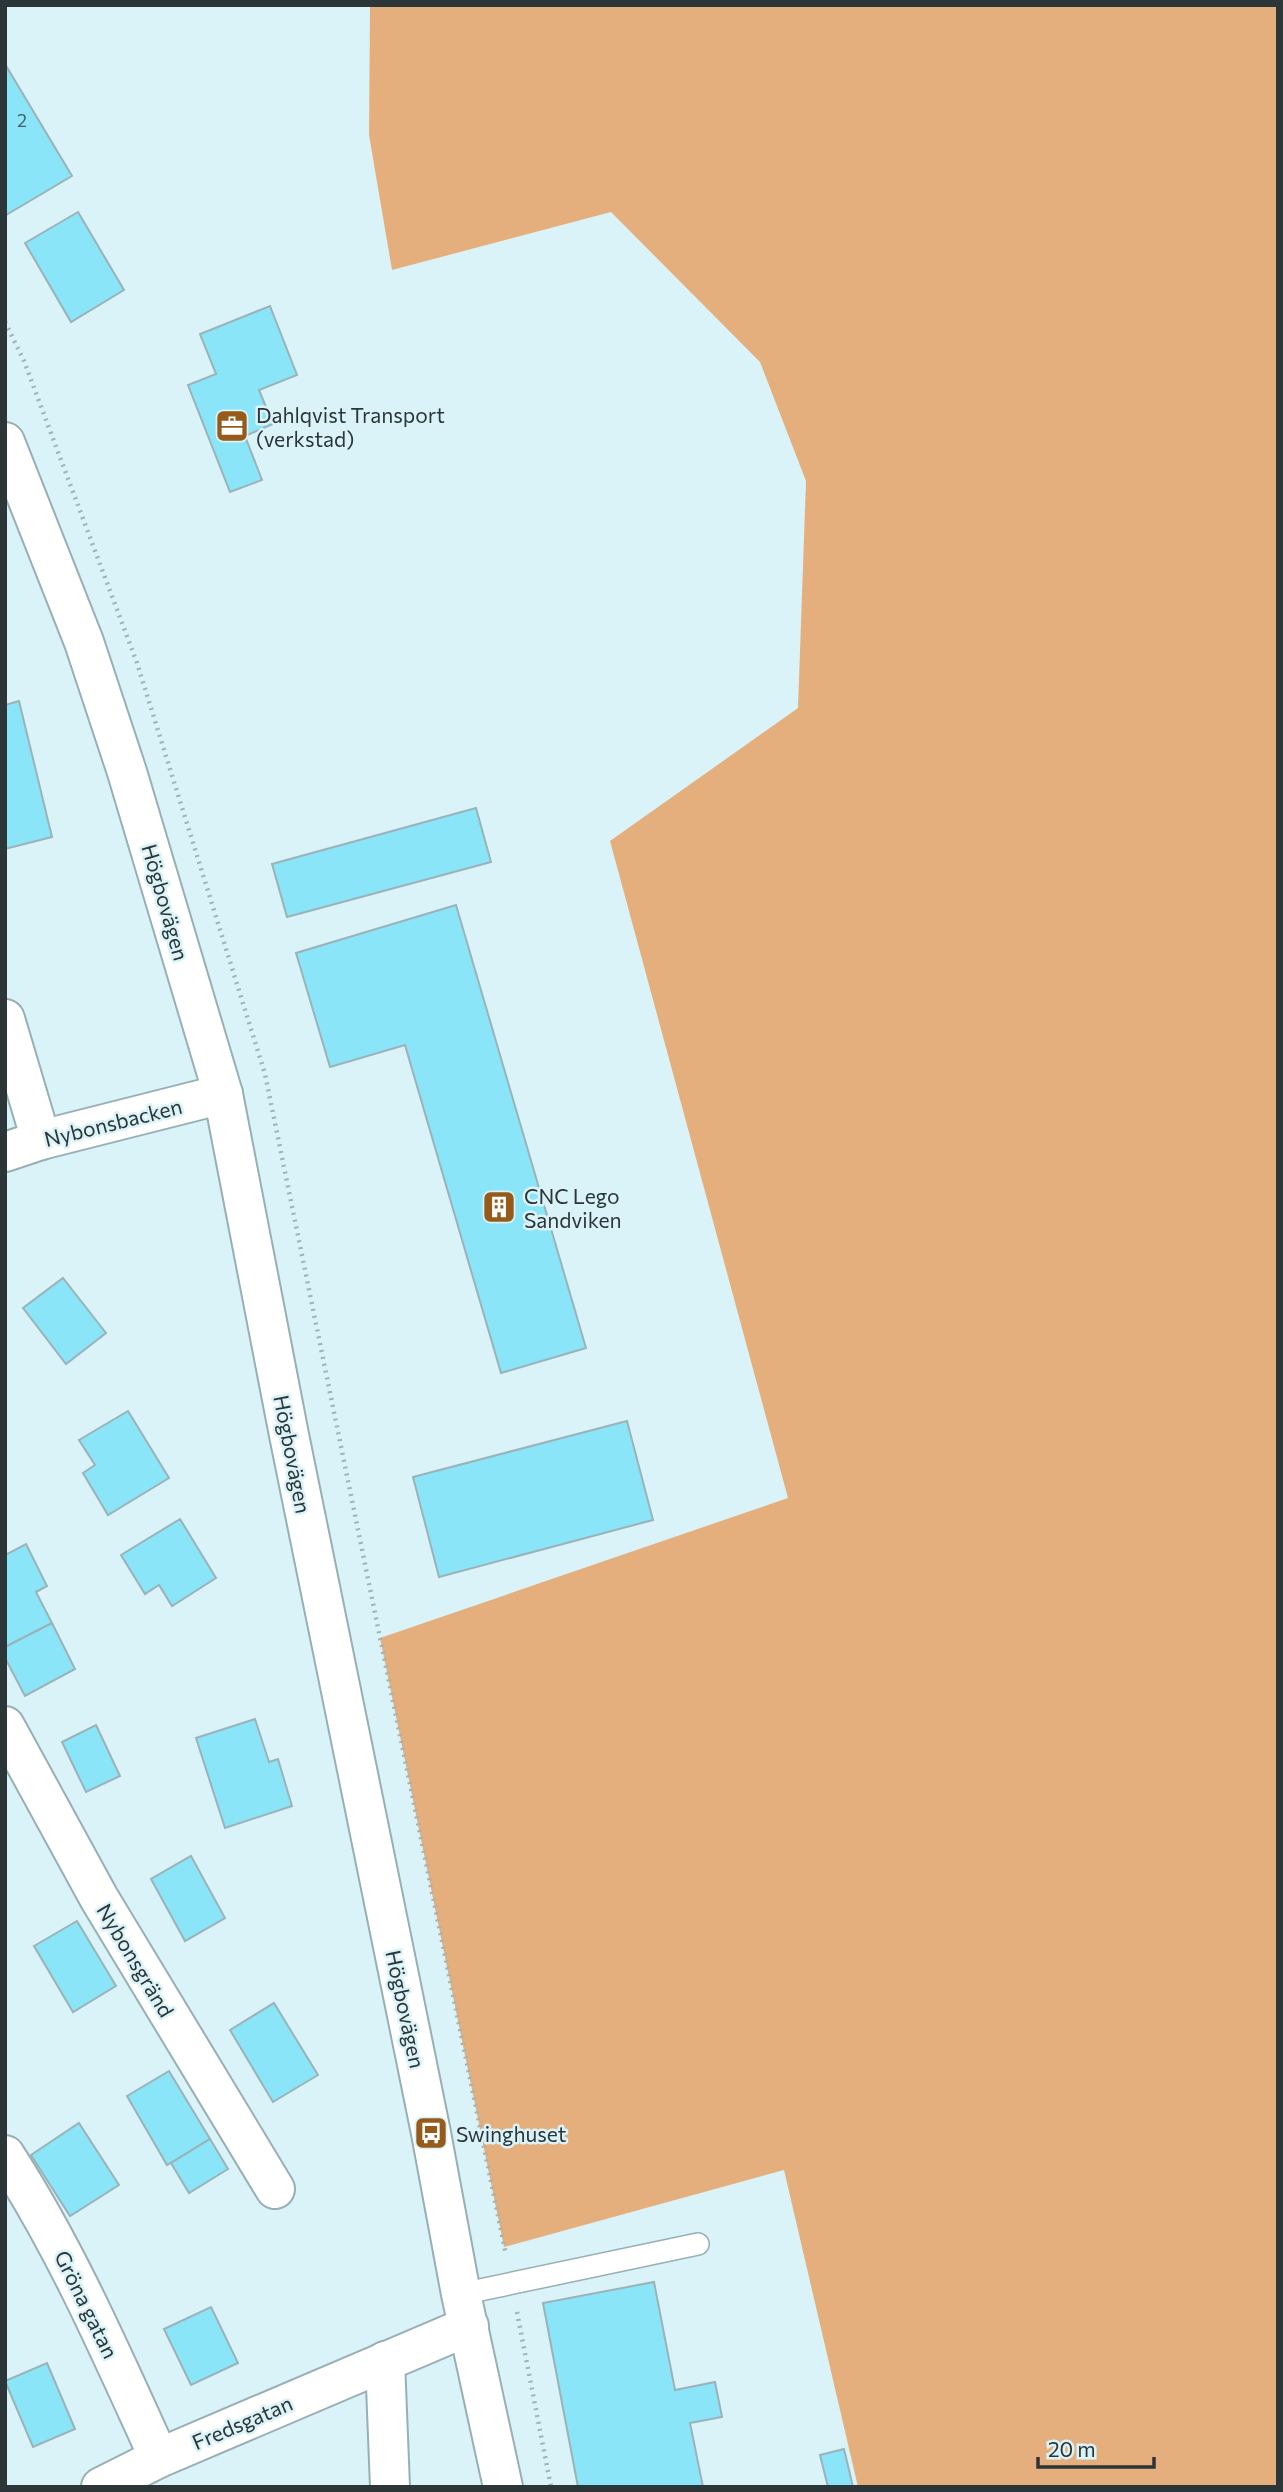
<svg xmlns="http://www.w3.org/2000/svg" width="1283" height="2492" font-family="Commissioner,sans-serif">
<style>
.forest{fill:#e5af7d}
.building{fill:#89e5f7;stroke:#9bb3b8;stroke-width:2}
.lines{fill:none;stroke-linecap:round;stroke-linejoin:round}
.service-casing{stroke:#98afb4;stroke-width:24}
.minor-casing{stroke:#98afb4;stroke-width:42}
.secondary-casing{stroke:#98afb4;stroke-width:42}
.path{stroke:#a0b3b7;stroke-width:4.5;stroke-dasharray:2 5;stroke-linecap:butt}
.service{stroke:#fff;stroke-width:21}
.minor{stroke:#fff;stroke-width:38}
.secondary{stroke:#fff;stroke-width:38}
.labels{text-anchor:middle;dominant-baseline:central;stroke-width:5;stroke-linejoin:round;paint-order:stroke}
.number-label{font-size:18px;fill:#436167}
.poi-label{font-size:21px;fill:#2c3537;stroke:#daf3f8;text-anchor:start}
.street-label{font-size:21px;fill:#2c3537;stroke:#daf3f8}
</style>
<rect width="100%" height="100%" fill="#daf3f8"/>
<polygon class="forest" points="370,5 1278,5 1278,2487 858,2487 784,2170 504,2247 380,1638 788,1498 610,841 798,708 806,481 760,362 611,212 392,270 369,135"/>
<g class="building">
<polygon points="5,64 72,176 6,215 5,214"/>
<polygon points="78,212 124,290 71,322 25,243"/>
<polygon points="270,306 297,375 259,390 273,424 245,436 262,480 230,492 188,385 216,374 200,334"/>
<polygon points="19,701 52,837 5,849 5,705"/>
<polygon points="476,808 491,862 287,917 272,864"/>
<polygon points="456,905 586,1348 501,1373 405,1045 330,1067 296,953"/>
<polygon points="63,1278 106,1333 66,1364 23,1308"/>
<polygon points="128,1411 169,1478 108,1515 83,1473 95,1465 79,1440"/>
<polygon points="627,1421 653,1520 439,1577 413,1477"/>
<polygon points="180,1519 216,1578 172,1606 159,1585 145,1594 121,1555"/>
<polygon points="26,1544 47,1586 36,1592 52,1623 5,1647 5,1555"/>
<polygon points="52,1623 75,1669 25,1696 5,1658 5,1647"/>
<polygon points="255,1719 269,1762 278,1759 292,1806 225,1828 196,1738"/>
<polygon points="96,1725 120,1776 86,1792 62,1742"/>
<polygon points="191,1856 225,1918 185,1941 151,1879"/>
<polygon points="77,1921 116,1986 73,2012 34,1946"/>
<polygon points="274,2003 318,2075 273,2102 230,2030"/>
<polygon points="169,2071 210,2139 167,2165 127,2096"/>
<polygon points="79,2123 119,2185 70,2216 31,2155"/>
<polygon points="210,2139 228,2169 189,2193 171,2163"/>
<polygon points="654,2282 675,2390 715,2382 722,2417 690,2423 703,2487 578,2487 543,2303"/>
<polygon points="211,2307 238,2363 191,2385 164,2329"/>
<polygon points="47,2363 75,2429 33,2447 5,2381"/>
<polygon points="844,2449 853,2487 828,2487 820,2455"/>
</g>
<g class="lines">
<defs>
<polyline id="service" points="461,2294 698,2244"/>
<g id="minor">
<polyline points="5,1019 41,1140"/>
<polyline points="5,1152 41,1140 223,1094"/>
<polyline points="5,1726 99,1898 275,2189"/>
<path d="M 5,2155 C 67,2251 112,2355 159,2458"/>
<polyline points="385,2361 390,2487"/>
<polyline points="101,2487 159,2458 469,2326"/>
</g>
<polyline id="secondary" points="5,442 84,642 127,772 223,1094 289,1435 431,2133 461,2294 503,2487"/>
</defs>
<use href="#service" class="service-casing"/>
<use href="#minor" class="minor-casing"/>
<use href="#secondary" class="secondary-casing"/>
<g class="path">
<polyline points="5,322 24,361 137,663 265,1074 506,2255"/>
<polyline points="517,2312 551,2487"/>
</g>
<use href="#service" class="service"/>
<use href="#minor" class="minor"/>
<use href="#secondary" class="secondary"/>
</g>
<defs>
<symbol id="office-square" viewBox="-11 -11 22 22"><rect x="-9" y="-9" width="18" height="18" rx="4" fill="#965b1a" stroke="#daf3f8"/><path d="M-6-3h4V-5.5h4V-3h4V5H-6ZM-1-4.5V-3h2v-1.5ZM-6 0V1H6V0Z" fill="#fff"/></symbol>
<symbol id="building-square" viewBox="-11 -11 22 22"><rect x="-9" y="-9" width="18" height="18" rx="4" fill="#965b1a" stroke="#daf3f8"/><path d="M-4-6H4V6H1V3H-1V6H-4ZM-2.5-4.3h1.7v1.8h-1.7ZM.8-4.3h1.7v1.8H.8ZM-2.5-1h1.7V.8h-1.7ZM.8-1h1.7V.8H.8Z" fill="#fff"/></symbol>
<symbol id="bus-square" viewBox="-11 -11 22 22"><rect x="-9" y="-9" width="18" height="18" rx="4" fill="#965b1a" stroke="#daf3f8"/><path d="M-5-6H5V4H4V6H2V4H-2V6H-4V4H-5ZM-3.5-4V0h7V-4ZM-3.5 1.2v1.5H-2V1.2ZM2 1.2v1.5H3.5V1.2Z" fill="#fff"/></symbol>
</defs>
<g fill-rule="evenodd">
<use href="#office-square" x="213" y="407" width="38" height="38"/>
<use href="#building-square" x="480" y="1188" width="38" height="38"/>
<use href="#bus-square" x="412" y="2114" width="38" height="38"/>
</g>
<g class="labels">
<g class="number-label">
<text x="22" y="120">2</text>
</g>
<g class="poi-label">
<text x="256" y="414">Dahlqvist Transport<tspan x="256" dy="24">(verkstad)</tspan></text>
<text x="524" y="1195">CNC Lego<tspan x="524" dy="24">Sandviken</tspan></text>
<text x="456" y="2133">Swinghuset</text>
</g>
<g class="street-label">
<text transform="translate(166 902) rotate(74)">Högbovägen</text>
<text transform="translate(113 1122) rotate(-14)">Nybonsbacken</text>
<text transform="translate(293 1454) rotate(79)">Högbovägen</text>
<text transform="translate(136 1960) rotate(59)">Nybonsgränd</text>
<text transform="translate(406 2009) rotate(78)">Högbovägen</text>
<text transform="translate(87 2304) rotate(64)">Gröna gatan</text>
<text transform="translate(242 2422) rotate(-23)">Fredsgatan</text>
</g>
</g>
<rect width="1283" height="2492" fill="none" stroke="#2c3537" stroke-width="14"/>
<path d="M1038 2457v10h116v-10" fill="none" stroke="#2c3537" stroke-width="3.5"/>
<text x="1048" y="2457" font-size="21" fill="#2c3537" stroke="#daf3f8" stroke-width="5" paint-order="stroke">20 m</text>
</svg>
